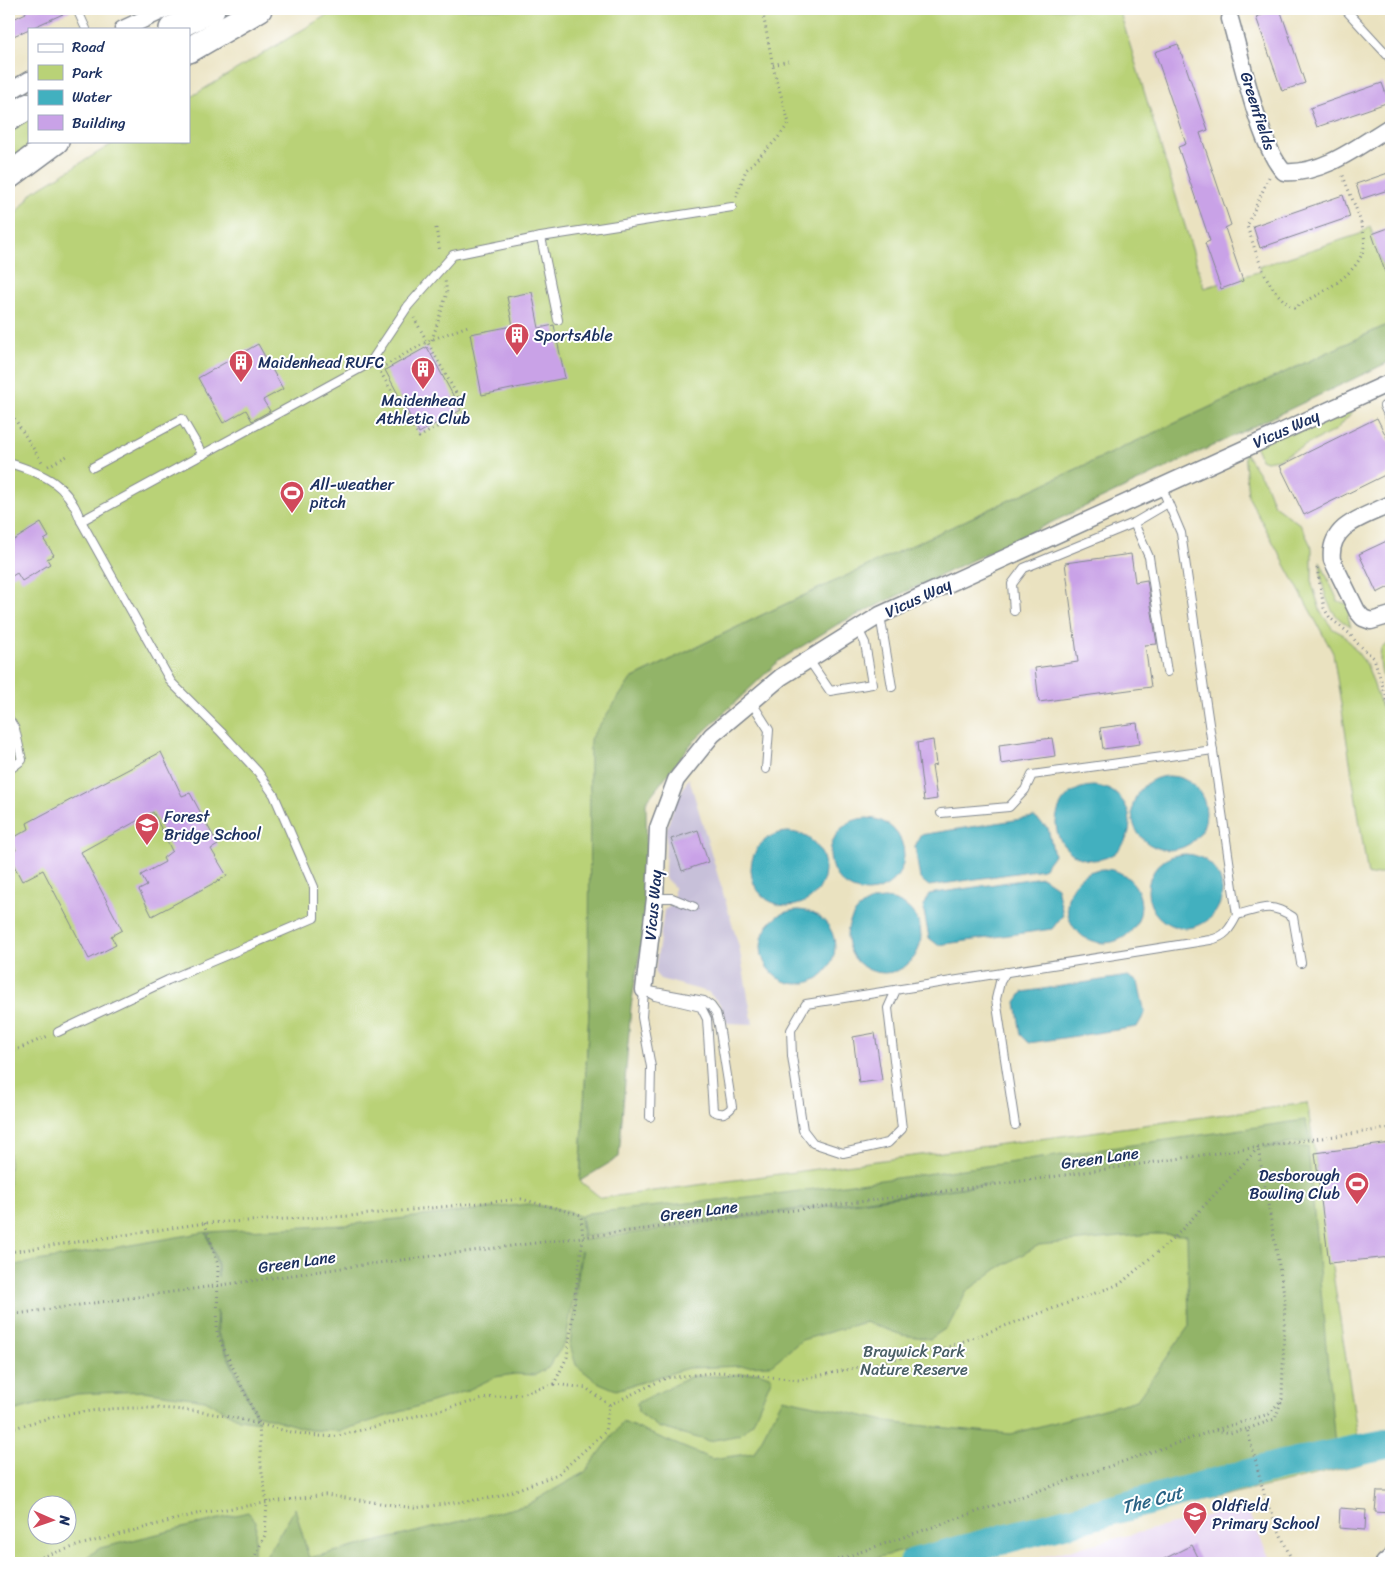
<svg xmlns="http://www.w3.org/2000/svg" width="1400" height="1572" font-family="Sriracha,sans-serif">
<style>
.built{fill:#e5d3f1}
.industrial{fill:#c7c0d9}
.green{fill:#b9d277;stroke:#6a806a;fill-rule:evenodd}
.forest{fill:#92b468;stroke:#567263}
.water{fill:#42b0bf;stroke:#2e708e}
.lines{fill:none;stroke-linecap:round;stroke-linejoin:round}
.river{stroke:#42b0bf;stroke-width:30}
.building{fill:#c9a2e7}
.lane-casing{stroke:#82888f;stroke-width:10}
.street-casing{stroke:#82888f;stroke-width:19}
.primary-casing{stroke:#82888f;stroke-width:28}
.path{stroke:#82888f;stroke-width:3;stroke-dasharray:1 4;stroke-linecap:butt}
.lane{stroke:#fff;stroke-width:8}
.street{stroke:#fff;stroke-width:16}
.primary{stroke:#fff;stroke-width:25}
.labels{text-anchor:middle;dominant-baseline:central;stroke-width:4;stroke-linejoin:round;paint-order:stroke}
.street-label{font-size:16px;fill:#1b2f5e;stroke:#fff}
.poi-label{font-size:16px;fill:#1b2f5e;stroke:#fff;text-anchor:start}
.park-label{font-size:16px;fill:#4a6066;stroke:#fff}
.water-label{font-size:18px;font-style:italic;fill:#2b6385;stroke:#fff}
</style>
<rect width="100%" height="100%" fill="#fff"/>
<filter id="ink" filterUnits="userSpaceOnUse"><feTurbulence type="fractalNoise" baseFrequency=".02" numOctaves="2"/><feDisplacementMap in="SourceGraphic" scale="10" xChannelSelector="R" yChannelSelector="G"/><feConvolveMatrix kernelMatrix="1 2 1 2 8 2 1 2 1" color-interpolation-filters="sRGB"/></filter>
<filter id="wash" filterUnits="userSpaceOnUse"><feTurbulence type="fractalNoise" baseFrequency=".0096" numOctaves="4" result="noise"/><feDisplacementMap in="SourceGraphic" scale="20" xChannelSelector="R" yChannelSelector="G"/><feGaussianBlur stdDeviation="1.12" result="paint"/><feColorMatrix in="noise" values="0 0 0 0 0 0 0 0 0 0 0 0 0 0 0 0 0 1.4 0 .05"/><feComposite in="paint" operator="in"/></filter>
<g filter="url(#wash)">
<rect width="100%" height="100%" fill="#eae2c0"/>
<polygon class="built" points="1245,1506 1272,1563 1018,1563"/>
<polygon class="industrial" points="689,778 739,947 753,1024 727,1023 720,1004 708,992 660,979 655,973 664,910 674,904 674,887 665,878 666,831 675,802"/>
<g class="green">
<path d="M 337,9 L 1119,9 L 1204,288 L 1261,271 L 1258,267 L 1360,234 L 1370,226 L 1391,291 L 1391,323 L 762,615 L 631,679 L 589,1010 L 580,1181 L 601,1198 L 1307,1103 L 1362,1464 L 941,1563 L 9,1563 L 9,1280 L 349,1232 L 153,1255 L 9,1277 L 9,223 L 33,192 L 117,141 L 189,141 L 189,98 ZM 38,1504 L 68,1504 L 68,1534 L 38,1534 Z"/>
<polygon points="29,116 29,141 42,141 9,165 9,128"/>
<polygon points="1363,400 1336,430 1278,459 1266,461 1261,459 1255,445"/>
<polygon points="1244,451 1266,484 1274,505 1301,525 1312,548 1312,584 1321,613 1333,629 1344,635 1367,665 1391,734 1391,872 1368,876 1333,653 1248,496"/>
<path d="M 1320,561 L 1338,601 L 1347,604 L 1350,611 L 1348,618 L 1351,627 C 1326,614 1322,588 1320,561 Z"/>
<path d="M 1388,644 L 1391,652 L 1391,705 C 1386,686 1377,668 1381,648 Z"/>
</g>
<g class="forest">
<polygon points="1391,323 1391,361 838,624 780,660 691,744 646,802 647,909 631,1006 619,1157 580,1181 589,1010 590,739 631,679 762,615"/>
<polygon points="1305,1120 1311,1141 1264,1147 1308,1147 1335,1446 855,1563 262,1563 295,1508 309,1558 527,1505 585,1472 623,1422 712,1459 754,1453 783,1398 894,1423 1011,1434 1137,1400 1189,1326 1187,1235 1151,1234 1039,1245 997,1269 967,1291 948,1327 930,1339 902,1335 865,1322 802,1340 771,1365 688,1368 616,1390 597,1382 576,1365 570,1345 581,1251 566,1341 548,1368 535,1375 515,1374 495,1377 466,1391 340,1431 310,1430 256,1414 218,1333 217,1311 216,1332 259,1422 239,1419 205,1400 144,1391 77,1394 9,1412 9,1266 206,1232 217,1265 218,1277 218,1264 207,1232 345,1225 528,1204 555,1208 580,1216 583,1240 990,1184 584,1237 581,1216 589,1213 777,1194 1000,1164"/>
<polygon points="758,1372 772,1377 753,1422 740,1435 709,1441 658,1427 638,1412 637,1403 692,1376 723,1376"/>
<polygon points="248,1512 256,1521 255,1543 251,1563 84,1563 88,1556 100,1548"/>
</g>
<g class="water">
<circle cx="1169" cy="813" r="37"/>
<circle cx="1093" cy="823" r="37"/>
<polygon points="1034,817 1048,828 1054,855 1043,869 929,886 920,879 915,847 920,835"/>
<circle cx="867" cy="855" r="37"/>
<circle cx="788" cy="869" r="37"/>
<circle cx="1185" cy="891" r="37"/>
<circle cx="1104" cy="906" r="37"/>
<polygon points="1042,877 1057,887 1063,915 1052,929 938,945 929,938 923,906 929,894"/>
<circle cx="884" cy="936" r="37"/>
<circle cx="798" cy="947" r="37"/>
<polygon points="1128,976 1138,982 1145,1013 1137,1027 1029,1043 1021,1035 1016,1002 1023,992"/>
</g>
<g class="lines">
<polyline class="river" points="914,1563 1278,1466 1391,1443"/>
</g>
<g id="blocks">
<g class="building">
<polygon points="24,9 71,9 72,10 9,38 9,21 26,13"/>
<polygon points="1280,9 1305,83 1282,91 1256,17"/>
<polygon points="1178,44 1208,130 1200,133 1231,225 1225,228 1243,281 1221,289 1205,243 1210,241 1178,147 1186,144 1155,52"/>
<polygon points="1382,83 1389,102 1317,127 1310,108"/>
<polygon points="1391,172 1391,189 1361,199 1356,184"/>
<polygon points="1343,195 1350,217 1260,248 1253,226"/>
<polygon points="1391,227 1391,282 1389,283 1372,234"/>
<polygon points="532,292 539,328 554,325 565,378 482,395 470,334 513,326 507,297"/>
<polygon points="258,344 283,389 263,400 270,411 252,421 246,410 223,423 198,378"/>
<polygon points="427,347 461,410 419,433 385,370"/>
<polygon points="1377,418 1391,446 1391,472 1304,515 1280,466"/>
<polygon points="41,523 49,537 44,540 54,555 47,559 50,564 22,581 17,573 9,578 9,543"/>
<polygon points="1391,539 1391,586 1377,593 1359,554"/>
<polygon points="1131,554 1135,582 1147,580 1157,644 1145,645 1151,687 1039,702 1035,668 1078,662 1065,563"/>
<polygon points="1137,723 1140,744 1103,749 1100,728"/>
<polygon points="1052,738 1055,756 1001,764 999,745"/>
<polygon points="933,740 936,765 932,766 937,799 924,801 917,743"/>
<polygon points="161,752 182,796 190,793 218,845 211,849 227,876 152,916 139,890 147,886 141,875 165,862 163,858 172,851 153,812 81,852 122,930 111,936 116,945 89,959 43,870 22,881 9,856 16,850 11,839 29,829 27,823"/>
<polygon points="698,830 708,862 682,871 671,839"/>
<polygon points="875,1033 882,1080 859,1083 853,1037"/>
<polygon points="1391,1143 1391,1257 1329,1263 1315,1153"/>
<polygon points="1377,1491 1391,1491 1391,1513 1375,1512"/>
<polygon points="1340,1508 1366,1510 1365,1530 1339,1528"/>
<polygon points="1192,1545 1201,1563 1156,1563"/>
</g>
</g>
</g>
<g filter="url(#ink)">
<use href="#blocks" fill-opacity="0" stroke="#82888f" stroke-width="1"/>
<g class="lines">
<defs>
<g id="lane">
<polyline points="77,9 86,29"/>
<polyline points="1345,9 1391,59"/>
<polyline points="541,237 732,207"/>
<polyline points="1384,406 1391,421"/>
<path d="M 9,463 C 45,474 68,484 81,521 L 171,682 L 221,732 L 258,772 L 274,795 L 314,887 L 314,918 L 168,980 L 58,1032"/>
<polyline points="93,467 182,419 203,455"/>
<polyline points="81,521 370,363 408,306 453,255 541,237 558,320"/>
<polyline points="1134,523 1149,557 1167,672"/>
<polyline points="1014,611 1012,584 1024,568 1134,523 1168,503"/>
<polyline points="880,615 892,687"/>
<polyline points="809,660 830,691 872,684 865,643 858,629"/>
<polyline points="752,703 769,730 766,769"/>
<polyline points="9,719 15,729 22,760 9,770"/>
<polyline points="941,813 1009,807 1025,790 1032,775 1213,750"/>
<polyline points="655,898 672,898 694,907"/>
<path d="M 1237,915 C 1262,908 1270,902 1293,917 L 1301,963"/>
<polyline points="1006,972 1000,982 996,999 1015,1125"/>
<path d="M 644,990 L 704,1001 L 711,1006 L 716,1013 L 719,1025 L 732,1107 C 726,1114 722,1115 713,1111 L 707,1019 L 701,1007 L 655,996 Z"/>
<polyline points="644,990 642,1017 651,1067 650,1117"/>
<path d="M 896,990 L 888,1008 L 902,1129 L 888,1143 L 843,1153 L 813,1143 L 803,1130 L 792,1056 L 791,1030 L 806,1004 L 1210,940 C 1225,937 1230,929 1237,915 L 1181,533 L 1162,488"/>
</g>
<g id="street">
<path d="M 1230,19 C 1241,56 1259,146 1284,172 C 1323,175 1360,145 1391,126"/>
<polyline points="123,29 166,9"/>
<polyline points="9,92 29,80"/>
<path d="M 1391,504 C 1365,517 1328,524 1332,560 L 1357,611 L 1363,618 L 1371,621 L 1391,615"/>
<polyline points="644,990 655,898 658,828 676,780 712,735 781,677 880,615 1391,382"/>
<polyline points="1384,1563 1391,1557"/>
</g>
<g id="primary">
<polyline points="172,29 212,9"/>
<polyline points="189,50 259,9"/>
<polyline points="9,118 29,106"/>
<polyline points="9,176 56,141"/>
</g>
</defs>
<use href="#lane" class="lane-casing"/>
<use href="#street" class="street-casing"/>
<use href="#primary" class="primary-casing"/>
<g class="path">
<polyline points="773,65 788,61"/>
<path d="M 1269,177 L 1247,226 C 1258,257 1265,290 1294,308 C 1319,294 1370,271 1364,235 C 1360,214 1349,193 1342,173"/>
<polyline points="736,197 746,170 777,139 789,123 774,71 762,9"/>
<polyline points="436,228 440,252"/>
<polyline points="432,340 447,293 445,280"/>
<polyline points="378,368 419,437 466,411 414,318"/>
<polyline points="381,368 428,341 468,326"/>
<polyline points="9,410 42,462"/>
<polyline points="48,466 69,455"/>
<polyline points="1317,568 1324,608 1330,618 1349,633 1357,643 1374,658 1391,712"/>
<polyline points="9,1053 48,1036"/>
<polyline points="205,1223 218,1265 217,1334 259,1423 261,1466 267,1503 265,1535 252,1563"/>
<path d="M 9,1252 L 205,1223 L 350,1216 L 521,1199 L 581,1215 L 583,1238 L 567,1357 L 554,1384 L 521,1394 L 487,1398 L 338,1436 C 303,1439 264,1424 230,1417 C 158,1402 78,1405 9,1430"/>
<polyline points="9,1315 370,1264 1023,1181 1391,1128"/>
<polyline points="554,1384 586,1388 609,1405"/>
<polyline points="1281,1402 1275,1419 1247,1429 1266,1501 1293,1563"/>
<polyline points="1216,1430 1230,1433 1247,1429"/>
<polyline points="23,1563 83,1544 200,1513 272,1502 325,1495 414,1508 497,1497 558,1474 605,1432 609,1405 666,1378 721,1372 799,1380 942,1349 1120,1284 1174,1238 1258,1148"/>
<polyline points="828,1563 1215,1430 1269,1414 1282,1399 1285,1299 1258,1148"/>
</g>
<use href="#lane" class="lane"/>
<use href="#street" class="street"/>
<use href="#primary" class="primary"/>
</g>
</g>
<defs>
<symbol id="building-pin" viewBox="-11 -11 22 30"><path d="M0 17L-7.5 6A9.5 9.5 0 1 1 7.5 6Z" fill="#d1495b" stroke="#fff"/><path d="M-4-6H4V6H1V3H-1V6H-4ZM-2.5-4.3h1.7v1.8h-1.7ZM.8-4.3h1.7v1.8H.8ZM-2.5-1h1.7V.8h-1.7ZM.8-1h1.7V.8H.8Z" fill="#fff"/></symbol>
<symbol id="stadium-pin" viewBox="-11 -11 22 30"><path d="M0 17L-7.5 6A9.5 9.5 0 1 1 7.5 6Z" fill="#d1495b" stroke="#fff"/><path d="M0-5a6.5 5 0 1 0 0 10a6.5 5 0 1 0 0-10ZM-3.5-1.8h7v3.6h-7Z" fill="#fff"/></symbol>
<symbol id="school-pin" viewBox="-11 -11 22 30"><path d="M0 17L-7.5 6A9.5 9.5 0 1 1 7.5 6Z" fill="#d1495b" stroke="#fff"/><path d="M0-5L7-2L0 1L-7-2ZM-4 1L0 2.5L4 1V4Q0 6-4 4Z" fill="#fff"/></symbol>
</defs>
<g fill-rule="evenodd">
<use href="#building-pin" x="503" y="321" width="28" height="38"/>
<use href="#building-pin" x="227" y="348" width="28" height="38"/>
<use href="#building-pin" x="409" y="355" width="28" height="38"/>
<use href="#stadium-pin" x="278" y="479" width="28" height="38"/>
<use href="#school-pin" x="133" y="811" width="28" height="38"/>
<use href="#stadium-pin" x="1343" y="1170" width="28" height="38"/>
<use href="#school-pin" x="1181" y="1500" width="28" height="38"/>
</g>
<g class="labels">
<g class="street-label">
<text transform="translate(1258 111) rotate(72)">Greenfields</text>
<text transform="translate(1286 429) rotate(-24)">Vicus Way</text>
<text transform="translate(918 598) rotate(-25)">Vicus Way</text>
<text transform="translate(653 905) rotate(-85)">Vicus Way</text>
<text transform="translate(1100 1158) rotate(-8)">Green Lane</text>
<text transform="translate(699 1211) rotate(-7)">Green Lane</text>
<text transform="translate(297 1262) rotate(-8)">Green Lane</text>
</g>
<g class="poi-label">
<text x="534" y="335">SportsAble</text>
<text x="258" y="362">Maidenhead RUFC</text>
<text x="423" y="400" text-anchor="middle">Maidenhead<tspan x="423" dy="18">Athletic Club</tspan></text>
<text x="310" y="484">All-weather<tspan x="310" dy="18">pitch</tspan></text>
<text x="164" y="816">Forest<tspan x="164" dy="18">Bridge School</tspan></text>
<text x="1340" y="1175" text-anchor="end">Desborough<tspan x="1340" dy="18">Bowling Club</tspan></text>
<text x="1212" y="1505">Oldfield<tspan x="1212" dy="18">Primary School</tspan></text>
</g>
<g class="park-label">
<text x="914" y="1351">Braywick Park<tspan x="914" dy="18">Nature Reserve</tspan></text>
</g>
<g class="water-label">
<text transform="translate(1152 1500) rotate(-15)">The Cut</text>
</g>
</g>
<rect width="1400" height="1572" fill="none" stroke="#fff" stroke-width="30"/>
<rect x="28" y="28" width="162" height="115" fill="#ffffff" stroke="#a4acbf"/>
<rect x="38" y="44" width="25" height="8" fill="#ffffff" stroke="#a4acbf"/>
<text x="72" y="52" font-size="15" fill="#1b2f5e">Road</text>
<rect x="38" y="65" width="25" height="15" fill="#b9d277" stroke="#a4acbf"/>
<text x="72" y="78" font-size="15" fill="#1b2f5e">Park</text>
<rect x="38" y="90" width="25" height="15" fill="#42b0bf" stroke="#a4acbf"/>
<text x="72" y="102" font-size="15" fill="#1b2f5e">Water</text>
<rect x="38" y="115" width="25" height="15" fill="#c9a2e7" stroke="#a4acbf"/>
<text x="72" y="128" font-size="15" fill="#1b2f5e">Building</text>
<g transform="translate(52 1520) rotate(92)"><circle r="24" fill="#ffffff" stroke="#a4acbf"/>
<path d="M0-4L9 19L0 12L-9 19Z" fill="#d1495b"/>
<text y="-8" font-size="14" font-weight="bold" text-anchor="middle" fill="#1b2f5e">N</text>
</g>
</svg>
